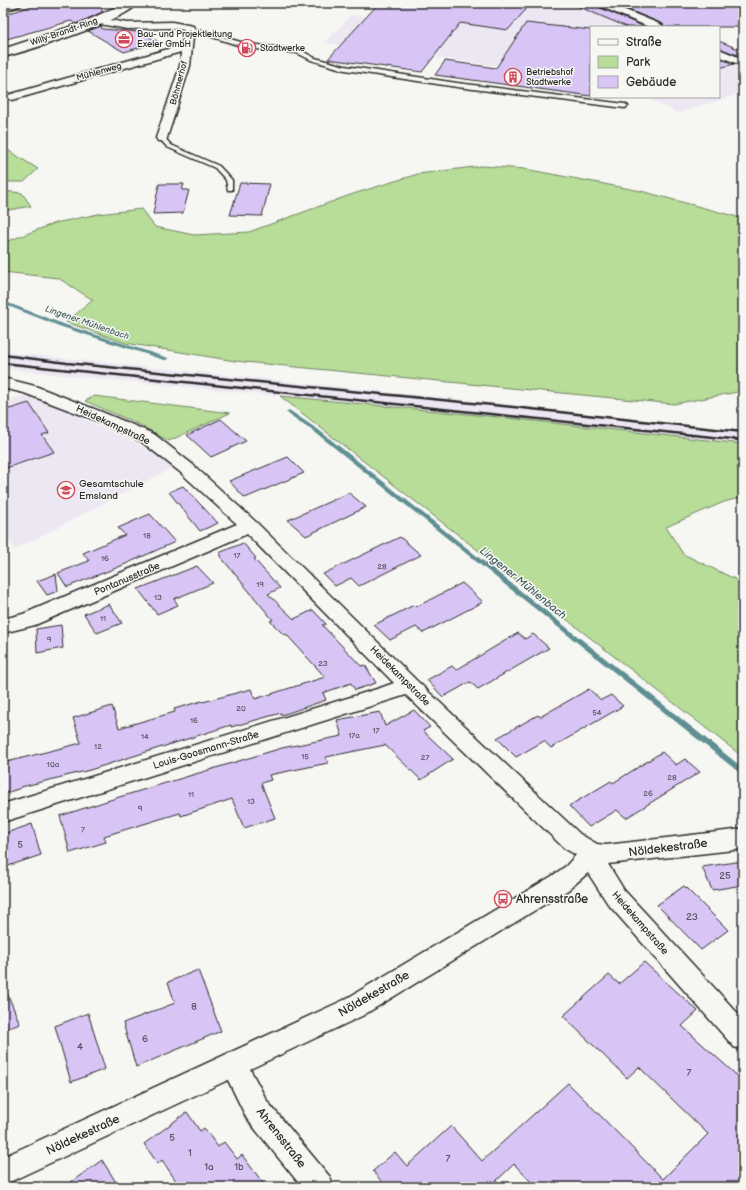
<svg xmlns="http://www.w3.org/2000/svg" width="746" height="1190" font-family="'Balsamiq Sans',sans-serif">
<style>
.built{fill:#ede7f3}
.green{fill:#b7dd98;stroke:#718462}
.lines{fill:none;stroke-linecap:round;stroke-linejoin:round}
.stream{fill:#5e8f92;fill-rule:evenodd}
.building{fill:#d8c5f6;stroke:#2b2b2b}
.lane-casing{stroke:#2b2b2b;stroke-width:3}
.street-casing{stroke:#2b2b2b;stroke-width:3}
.secondary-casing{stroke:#2b2b2b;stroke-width:3}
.lane{fill:#f6f6f2;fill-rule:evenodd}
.street{fill:#f6f6f2;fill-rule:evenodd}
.secondary{fill:#f6f6f2;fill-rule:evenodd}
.rail-far1{stroke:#2b2b2b;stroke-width:2.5}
.rail{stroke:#2b2b2b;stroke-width:3}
.labels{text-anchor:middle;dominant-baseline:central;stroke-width:3;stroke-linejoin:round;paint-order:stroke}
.number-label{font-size:8px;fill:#56525e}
.far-street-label{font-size:9px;fill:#2b2b2b;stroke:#f6f6f2}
.far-poi-label{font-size:9px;fill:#2b2b2b;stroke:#f6f6f2;text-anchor:start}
.far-water-label{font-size:9px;font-style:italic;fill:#445d5e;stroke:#f6f6f2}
.street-label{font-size:10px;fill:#2b2b2b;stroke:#f6f6f2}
.poi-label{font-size:10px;fill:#2b2b2b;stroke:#f6f6f2;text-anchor:start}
.near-number-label{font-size:10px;fill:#56525e}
.water-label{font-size:11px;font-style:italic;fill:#445d5e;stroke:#f6f6f2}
.near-street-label{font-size:12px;fill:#2b2b2b;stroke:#f6f6f2}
.near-poi-label{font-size:12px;fill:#2b2b2b;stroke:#f6f6f2;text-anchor:start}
</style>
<rect width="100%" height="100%" fill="#f6f6f2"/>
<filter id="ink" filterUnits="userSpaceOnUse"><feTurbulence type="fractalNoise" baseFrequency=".025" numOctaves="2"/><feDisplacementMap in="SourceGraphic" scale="8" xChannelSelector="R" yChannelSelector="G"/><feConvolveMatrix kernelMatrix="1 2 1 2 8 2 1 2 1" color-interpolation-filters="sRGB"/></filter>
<g filter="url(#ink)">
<g class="built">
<polygon points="433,3 588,3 647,27 591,27 591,78 325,43 351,15 409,22"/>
<polygon points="719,58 743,69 743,93 677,113 645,97 719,97"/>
<polygon points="3,352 514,405 743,432 743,444 508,418 62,375 3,368"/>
<polygon points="30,394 138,444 158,456 172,468 14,550 12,543 3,544 3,402"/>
</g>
<g class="green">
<polygon points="3,147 38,169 24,182 3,182"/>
<polygon points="482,166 525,169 641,191 734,216 743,220 743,391 674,404 235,361 125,343 66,322 93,300 58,278 3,272 3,243 55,223 98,214 141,209 155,227 194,235 249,232 353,194 418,174"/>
<polygon points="3,191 22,193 31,206 3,211"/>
<polygon points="94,396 230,413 169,441 138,424 85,401"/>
<polygon points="280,396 508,418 743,444 743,497 724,502 666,527 683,554 743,583 743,757"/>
</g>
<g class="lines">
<g class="stream">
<polygon points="3,301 63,324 168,358 168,359 166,360 164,360 59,326 3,304"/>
<polygon points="289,410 320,431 743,768 743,775 741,774 316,433 287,413 286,412"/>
</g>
</g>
<g class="building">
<polygon points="42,3 102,3 102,12 76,24 71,21 3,40 3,15"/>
<polygon points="379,3 435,4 437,3 497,3 527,8 508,30 460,23 422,72 328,59"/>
<polygon points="570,3 594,3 596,6 645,27 627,27"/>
<polygon points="612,3 743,3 743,27 664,27 663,24"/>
<polygon points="526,23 591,30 591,96 435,75 445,61 496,68"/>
<polygon points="101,26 102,29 140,32 159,42 124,52 88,31"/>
<polygon points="719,41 743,51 743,57 719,48"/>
<polygon points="719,58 734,64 719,68"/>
<polygon points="240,183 270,184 262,216 230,215"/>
<polygon points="159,184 184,184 182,190 189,190 183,213 153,214"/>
<polygon points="29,403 49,433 42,435 54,452 3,469 3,411"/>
<polygon points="221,419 246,441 211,457 187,435"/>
<polygon points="288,457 304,473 245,498 229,481"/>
<polygon points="183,486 218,523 200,531 169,492"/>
<polygon points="349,493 366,507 306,536 288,520"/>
<polygon points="150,514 175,542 121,566 67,587 58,573 89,561 83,553 125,535 118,528"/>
<polygon points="400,537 421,555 359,586 351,578 335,586 323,574"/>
<polygon points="243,543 256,558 254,559 280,588 268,594 294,619 313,610 326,624 322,625 361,666 365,665 376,683 355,690 351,683 323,693 326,700 282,715 281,713 231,727 231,725 90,770 21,787 21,788 3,794 3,763 81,743 73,718 112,706 119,728 175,712 174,709 202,701 203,702 251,689 255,699 325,677 286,634 284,635 270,621 273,620 220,556 222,556 219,553"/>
<polygon points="197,566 213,583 174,599 178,605 157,614 138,589"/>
<polygon points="56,574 58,591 47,595 37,581"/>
<polygon points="462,583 483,602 423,633 416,627 390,640 374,625 414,605 416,607"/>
<polygon points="109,604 122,623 97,633 84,614"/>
<polygon points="61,625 63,648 37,653 36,629"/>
<polygon points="518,633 525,639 533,634 549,648 478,689 470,682 443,697 427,680 452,666 456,670"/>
<polygon points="589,689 601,700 611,695 623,706 551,748 544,741 516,757 497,738 538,715 540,717"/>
<polygon points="414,710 430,727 423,731 453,759 421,780 385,745 326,757 328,763 269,775 271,780 261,783 275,818 244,828 232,799 181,816 180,813 104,836 106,842 70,853 60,816 116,798 282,748 342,736 337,720 380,712 385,726"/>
<polygon points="662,752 676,765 685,759 700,772 626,818 617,810 589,827 569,806 611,781 613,783"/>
<polygon points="32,824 41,855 5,867 3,858 3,834"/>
<polygon points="743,861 743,885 712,890 702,867"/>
<polygon points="684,886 728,930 701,950 657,905"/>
<polygon points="644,962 698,1011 682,1026 743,1081 743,1187 536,1187 514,1164 490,1187 386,1187 373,1171 395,1152 407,1166 451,1126 482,1161 568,1083 663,1179 708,1134 639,1067 627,1078 563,1016 609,975 619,984"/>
<polygon points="198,970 221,1031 136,1067 123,1023 175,1003 168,982"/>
<polygon points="3,983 20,1024 3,1030"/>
<polygon points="88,1013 105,1069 71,1082 55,1026"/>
<polygon points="187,1112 200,1131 204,1128 218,1147 224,1142 237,1159 242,1155 266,1187 180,1187 162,1160 158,1164 144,1144"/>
<polygon points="102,1160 119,1187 64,1187"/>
</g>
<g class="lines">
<defs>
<g id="lane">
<polygon points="187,27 248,44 300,50 315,58 345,66 457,83 625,104 628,106 625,108 457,87 345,70 311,60 297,53 247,48 187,29"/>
<polygon points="160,137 164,137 171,145 219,166 232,180 232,190 228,190 226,180 215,168 167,147 159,138"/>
</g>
<g id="street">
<polygon points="9,3 23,3 21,5 3,12 3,6"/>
<polygon points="595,3 608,3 662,25 663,27 649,27 597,5"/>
<polygon points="98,18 127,23 172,22 193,26 194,28 190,66 166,141 158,141 156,138 180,66 181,52 16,99 12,100 6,97 8,95 182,45 184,30 172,28 127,29 94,23 93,21 94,19"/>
<polygon points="719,49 743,59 743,66 719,56"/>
<polygon points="3,378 35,386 102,412 154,434 192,464 256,522 416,680 580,834 597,844 606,845 743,829 743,849 608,864 624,890 743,1019 743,1050 734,1047 608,904 588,873 568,890 362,1016 250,1069 267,1101 330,1177 334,1187 302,1187 247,1119 228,1080 3,1185 3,1157 344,1000 552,876 566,866 576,855 564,848 406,695 3,822 3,804 380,688 394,683 247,534 35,625 3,633 3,619 23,614 237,524 180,472 142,442 90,418 24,393 3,388"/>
</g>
<path id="secondary" d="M 124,3 L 138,3 C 125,21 28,51 3,57 L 3,49 L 82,23 Z"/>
</defs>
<use href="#lane" class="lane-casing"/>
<use href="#street" class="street-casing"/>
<use href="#secondary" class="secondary-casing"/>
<use href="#lane" class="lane"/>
<use href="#street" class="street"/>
<use href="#secondary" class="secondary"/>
<g class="rail-far1">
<polyline points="3,355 67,363 513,407 743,432"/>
<polyline points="3,363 741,440"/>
</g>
<polyline class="rail" points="732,439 743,440"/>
</g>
</g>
<defs>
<symbol id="office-ring" viewBox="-11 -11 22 22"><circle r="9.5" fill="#f6f6f2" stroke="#d1495b" stroke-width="1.5"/><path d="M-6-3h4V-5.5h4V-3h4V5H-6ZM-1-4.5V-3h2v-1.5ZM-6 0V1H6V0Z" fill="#d1495b"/></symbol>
<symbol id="fuel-ring" viewBox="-11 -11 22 22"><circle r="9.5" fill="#f6f6f2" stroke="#d1495b" stroke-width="1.5"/><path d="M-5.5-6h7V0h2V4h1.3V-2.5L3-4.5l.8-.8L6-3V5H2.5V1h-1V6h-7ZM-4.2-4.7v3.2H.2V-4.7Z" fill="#d1495b"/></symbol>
<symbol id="building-ring" viewBox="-11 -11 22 22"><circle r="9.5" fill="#f6f6f2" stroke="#d1495b" stroke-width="1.5"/><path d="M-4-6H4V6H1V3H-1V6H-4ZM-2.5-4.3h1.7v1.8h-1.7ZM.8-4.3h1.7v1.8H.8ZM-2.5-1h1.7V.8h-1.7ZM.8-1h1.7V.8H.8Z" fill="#d1495b"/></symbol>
<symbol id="school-ring" viewBox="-11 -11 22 22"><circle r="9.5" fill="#f6f6f2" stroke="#d1495b" stroke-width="1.5"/><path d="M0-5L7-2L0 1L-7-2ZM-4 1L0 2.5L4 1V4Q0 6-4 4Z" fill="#d1495b"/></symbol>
<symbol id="bus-ring" viewBox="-11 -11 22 22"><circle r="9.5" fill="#f6f6f2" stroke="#d1495b" stroke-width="1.5"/><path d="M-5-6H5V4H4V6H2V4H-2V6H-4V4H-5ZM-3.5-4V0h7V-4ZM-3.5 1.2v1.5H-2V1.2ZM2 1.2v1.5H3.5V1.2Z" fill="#d1495b"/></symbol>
</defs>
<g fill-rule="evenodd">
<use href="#office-ring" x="114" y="29" width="20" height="20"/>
<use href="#fuel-ring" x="237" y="38" width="20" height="20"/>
<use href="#building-ring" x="503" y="67" width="20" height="20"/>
<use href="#school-ring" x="56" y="480" width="20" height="20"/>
<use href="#bus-ring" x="493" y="889" width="20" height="20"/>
</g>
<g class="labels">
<g class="number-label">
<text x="147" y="535">18</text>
<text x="237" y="555">17</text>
<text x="105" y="558">16</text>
<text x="382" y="566">28</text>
<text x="260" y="584">19</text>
<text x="158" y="597">13</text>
<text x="103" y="618">11</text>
<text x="49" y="639">9</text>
<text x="323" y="663">23</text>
<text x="241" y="708">20</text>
<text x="597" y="712">54</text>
<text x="194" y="720">16</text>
<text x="376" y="730">17</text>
<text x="354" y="735">17a</text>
<text x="145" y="736">14</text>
<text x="98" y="746">12</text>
<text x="305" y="756">15</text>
<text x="425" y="757">27</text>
<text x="53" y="764">10a</text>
<text x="672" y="777">28</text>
<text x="648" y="793">26</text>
<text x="191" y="794">11</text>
<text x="251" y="801">13</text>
<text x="140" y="808">9</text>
<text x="83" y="829">7</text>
</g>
<g class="far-street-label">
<text transform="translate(64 32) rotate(-19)">Willy-Brandt-Ring</text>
<text transform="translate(99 72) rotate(-16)">Mühlenweg</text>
<text transform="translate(179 83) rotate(-75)">Böhmerhof</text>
</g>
<g class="far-poi-label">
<text x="137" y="34">Bau- und Projektleitung<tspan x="137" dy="10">Exeler GmbH</tspan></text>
<text x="260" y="48">Stadtwerke</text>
<text x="526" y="72">Betriebshof<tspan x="526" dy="10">Stadtwerke</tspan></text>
</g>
<g class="far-water-label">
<text transform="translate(87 323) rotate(19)">Lingener Mühlenbach</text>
</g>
<g class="street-label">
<text transform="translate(113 425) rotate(25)">Heidekampstraße</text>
<text transform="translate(127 579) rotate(-23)">Pontanusstraße</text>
<text transform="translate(400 676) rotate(45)">Heidekampstraße</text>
<text transform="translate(206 750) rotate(-17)">Louis-Goosmann-Straße</text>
<text transform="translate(640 923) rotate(49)">Heidekampstraße</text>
</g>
<g class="poi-label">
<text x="79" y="484">Gesamtschule<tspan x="79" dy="12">Emsland</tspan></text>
</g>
<g class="near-number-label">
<text x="20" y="845">5</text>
<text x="725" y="876">25</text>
<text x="692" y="917">23</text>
<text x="194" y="1007">8</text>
<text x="145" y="1039">6</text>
<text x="80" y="1047">4</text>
<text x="689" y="1073">7</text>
<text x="172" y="1138">5</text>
<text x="190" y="1153">1</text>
<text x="448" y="1159">7</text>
<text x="209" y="1167">1a</text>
<text x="239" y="1167">1b</text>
</g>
<g class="water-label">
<text transform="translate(523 583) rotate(39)">Lingener Mühlenbach</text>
</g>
<g class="near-street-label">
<text transform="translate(668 848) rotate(-7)">Nöldekestraße</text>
<text transform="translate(374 994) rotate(-30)">Nöldekestraße</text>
<text transform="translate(83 1135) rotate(-25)">Nöldekestraße</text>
<text transform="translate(281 1138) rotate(52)">Ahrensstraße</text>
</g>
<g class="near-poi-label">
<text x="516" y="899">Ahrensstraße</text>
</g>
</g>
<rect width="746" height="1190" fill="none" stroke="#f6f6f2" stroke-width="16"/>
<rect x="8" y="8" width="730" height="1174" fill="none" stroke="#2b2b2b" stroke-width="1.5" filter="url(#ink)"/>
<rect x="590" y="26" width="130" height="72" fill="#f6f6f2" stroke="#a5a5a2"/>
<rect x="598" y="39" width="20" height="6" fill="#f6f6f2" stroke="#a5a5a2"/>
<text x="626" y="46" font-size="12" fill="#2b2b2b">Straße</text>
<rect x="598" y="56" width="20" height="12" fill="#b7dd98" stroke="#a5a5a2"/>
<text x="626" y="66" font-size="12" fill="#2b2b2b">Park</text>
<rect x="598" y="76" width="20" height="12" fill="#d8c5f6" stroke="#a5a5a2"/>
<text x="626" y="86" font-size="12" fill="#2b2b2b">Gebäude</text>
</svg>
